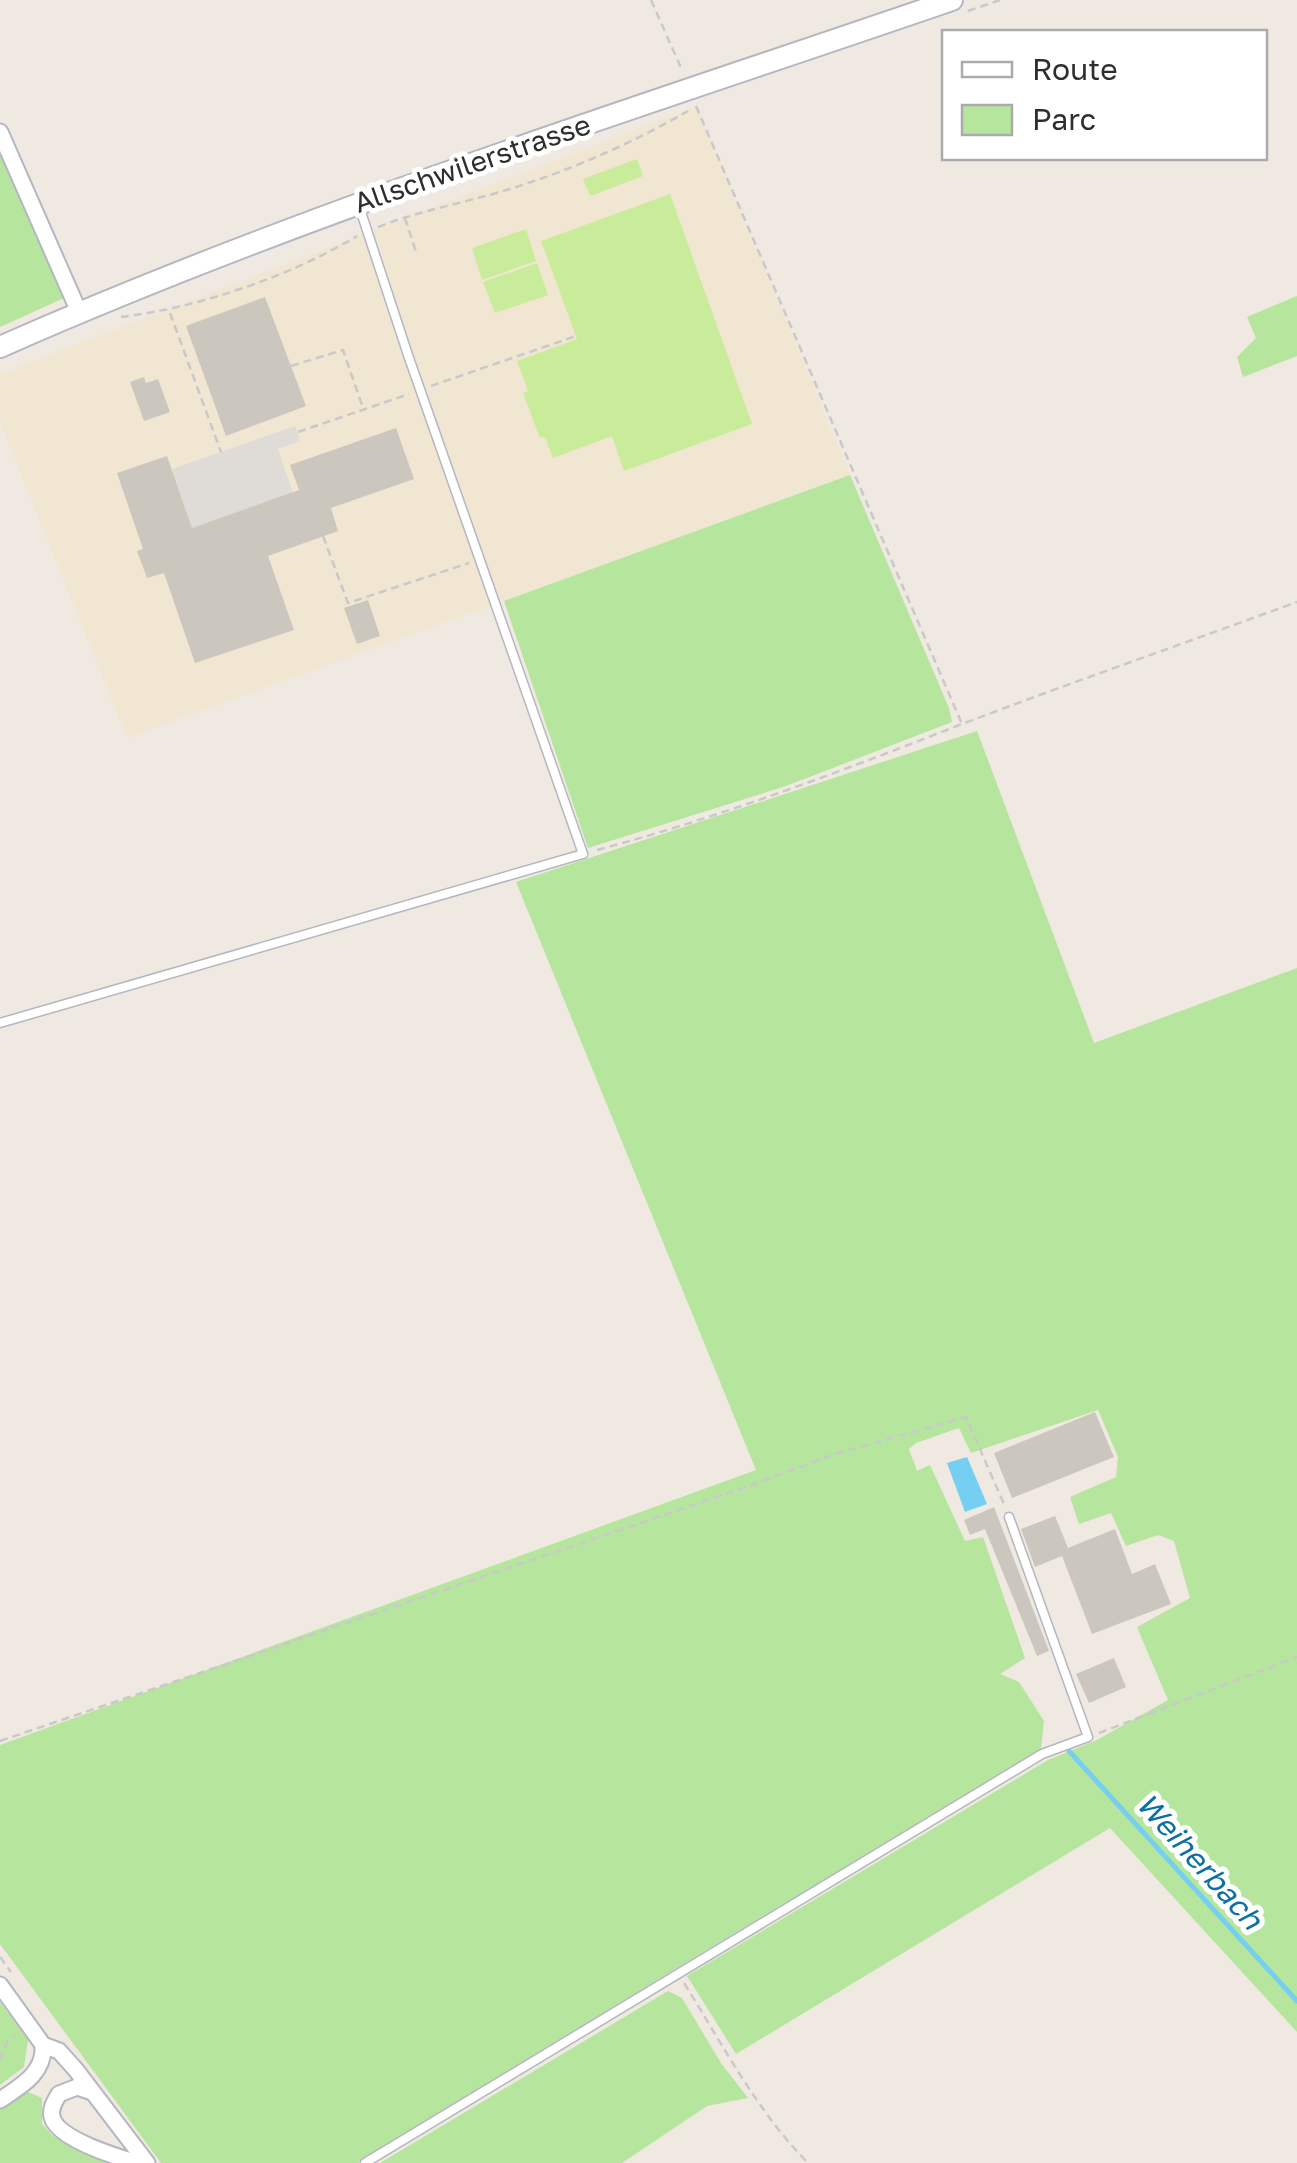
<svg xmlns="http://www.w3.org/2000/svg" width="1297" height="2163" font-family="'Golos Text',sans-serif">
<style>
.education{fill:#f0e6d1}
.green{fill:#b6e59e}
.pitch{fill:#c9ec9a}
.plaza{fill:#dfdcd8}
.water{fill:#75cff0}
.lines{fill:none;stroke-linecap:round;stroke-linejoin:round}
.stream{stroke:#75cff0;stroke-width:5}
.building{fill:#cbc7bf}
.service-casing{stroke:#b4b7c1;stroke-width:11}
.minor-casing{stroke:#b4b7c1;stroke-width:19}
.tertiary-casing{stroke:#b4b7c1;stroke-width:24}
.path{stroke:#c9c9c9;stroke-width:2.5;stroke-dasharray:8 5;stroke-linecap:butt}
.service{stroke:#fff;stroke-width:8}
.minor{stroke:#fff;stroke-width:15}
.tertiary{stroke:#fff;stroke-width:20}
.labels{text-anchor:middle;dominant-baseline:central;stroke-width:10;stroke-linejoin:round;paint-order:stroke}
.street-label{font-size:28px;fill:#2e2e2e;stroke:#fff}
.water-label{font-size:30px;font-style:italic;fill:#0d6fa3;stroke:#fff}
</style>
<rect width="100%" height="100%" fill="#efe9e1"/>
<polygon class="education" points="697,106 850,475 127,738 0,422 0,374"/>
<g class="green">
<polygon points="0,148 64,298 0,327"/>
<polygon points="1297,296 1297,356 1243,377 1237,357 1256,338 1247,317"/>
<polygon points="850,475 949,708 952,722 786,786 588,848 504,601"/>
<polygon points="977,731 1094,1043 1297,968 1297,2032 1110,1828 736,2054 687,1976 1048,1760 1097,1740 1168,1700 1137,1627 1190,1598 1174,1541 1158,1535 1126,1546 1111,1513 1079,1524 1070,1497 1116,1477 1118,1457 1098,1410 971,1453 959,1428 916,1443 909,1449 917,1471 930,1465 965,1541 983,1537 1025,1658 1000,1674 1019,1682 1044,1721 1041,1750 680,1966 358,2163 161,2163 0,1944 0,1745 756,1470 516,882"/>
<polygon points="668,1991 682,1998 721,2063 748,2098 707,2106 622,2163 380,2163"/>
<polygon points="0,2002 28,2040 24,2067 0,2085"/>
<polygon points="19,2088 42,2098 42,2124 53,2136 120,2163 0,2163 0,2102"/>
</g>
<g class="pitch">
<polygon points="637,159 643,176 590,196 583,179"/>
<polygon points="670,194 752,424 624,471 612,436 553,458 545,437 540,438 523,393 528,391 517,361 577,339 541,241"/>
<polygon points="526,229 536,261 482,280 472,248"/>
<polygon points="537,263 548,295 495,313 483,282"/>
</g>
<polygon class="plaza" points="295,426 300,441 278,449 293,493 192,528 172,469"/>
<polygon class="water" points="967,1457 987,1504 965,1512 947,1463"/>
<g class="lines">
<polyline class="stream" points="1069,1751 1297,2001"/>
</g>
<g class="building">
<polygon points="265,297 306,406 226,436 186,326"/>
<polygon points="144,377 146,383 158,379 170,412 144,421 130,382"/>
<polygon points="396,428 414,479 331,508 338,531 268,556 294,630 195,663 164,573 147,578 137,551 143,549 117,473 167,456 192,528 299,490 290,465"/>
<polygon points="368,600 380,636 357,644 344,608"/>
<polygon points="1095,1412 1114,1457 1012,1498 994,1453"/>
<polygon points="994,1507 1049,1651 1037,1656 985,1529 970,1535 964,1520"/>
<polygon points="1055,1516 1068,1548 1115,1529 1132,1574 1155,1564 1171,1604 1092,1634 1062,1556 1035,1567 1021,1529"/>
<polygon points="1114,1658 1126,1687 1089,1703 1076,1674"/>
</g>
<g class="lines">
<defs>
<g id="service">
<polyline points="0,1023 583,854 408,355 359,206"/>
<polyline points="365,2163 1042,1754 1088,1737 1009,1517"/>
</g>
<g id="minor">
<polyline points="0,132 79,312"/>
<polyline points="0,1985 43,2045 59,2051 76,2070 147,2163"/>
<path d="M 92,2092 L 77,2087 L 59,2094 C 55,2101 50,2108 52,2117 C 57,2139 117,2157 138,2163"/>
<path d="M 0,2100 C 21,2086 45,2073 43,2045"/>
</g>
<path id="tertiary" d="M 0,347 C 310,210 632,110 952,0"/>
</defs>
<use href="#service" class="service-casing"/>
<use href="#minor" class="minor-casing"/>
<use href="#tertiary" class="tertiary-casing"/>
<g class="path">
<polyline points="651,0 682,70"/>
<polyline points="968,11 1000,0"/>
<polyline points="696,106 962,724"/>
<polyline points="405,218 417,255"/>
<path d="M 378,227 C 410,214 441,208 474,199 C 546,181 624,148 688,111"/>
<polyline points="170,313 221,452"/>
<path d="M 121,317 C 197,308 291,276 357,236"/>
<polyline points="291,366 343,350 363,408"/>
<polyline points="431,386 576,336"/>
<polyline points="298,432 409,394"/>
<polyline points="323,536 348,603 469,563"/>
<path d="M 597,850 C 721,817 842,771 962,724 C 1073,682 1185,643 1297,602"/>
<polyline points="1099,1733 1297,1657"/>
<polyline points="0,1741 755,1484 835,1454 966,1417 1004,1504"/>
<polyline points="0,1957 11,1972"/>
<path d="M 684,1983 C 723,2045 756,2110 808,2163"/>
<polyline points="0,2060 7,2042 15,2036"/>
</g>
<use href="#service" class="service"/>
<use href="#minor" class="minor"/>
<use href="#tertiary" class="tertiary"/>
</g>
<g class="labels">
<g class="street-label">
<text transform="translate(472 163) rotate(-19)">Allschwilerstrasse</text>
</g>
<g class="water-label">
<text transform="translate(1200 1861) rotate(48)">Weiherbach</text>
</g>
</g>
<rect x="942" y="30" width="325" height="130" fill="#ffffff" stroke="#ababab" stroke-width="2.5"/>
<rect x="962" y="62" width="50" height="15" fill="#ffffff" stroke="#ababab" stroke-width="2.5"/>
<text x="1032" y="80" font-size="30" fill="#2e2e2e">Route</text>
<rect x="962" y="105" width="50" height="30" fill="#b6e59e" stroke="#ababab" stroke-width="2.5"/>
<text x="1032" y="130" font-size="30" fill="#2e2e2e">Parc</text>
</svg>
